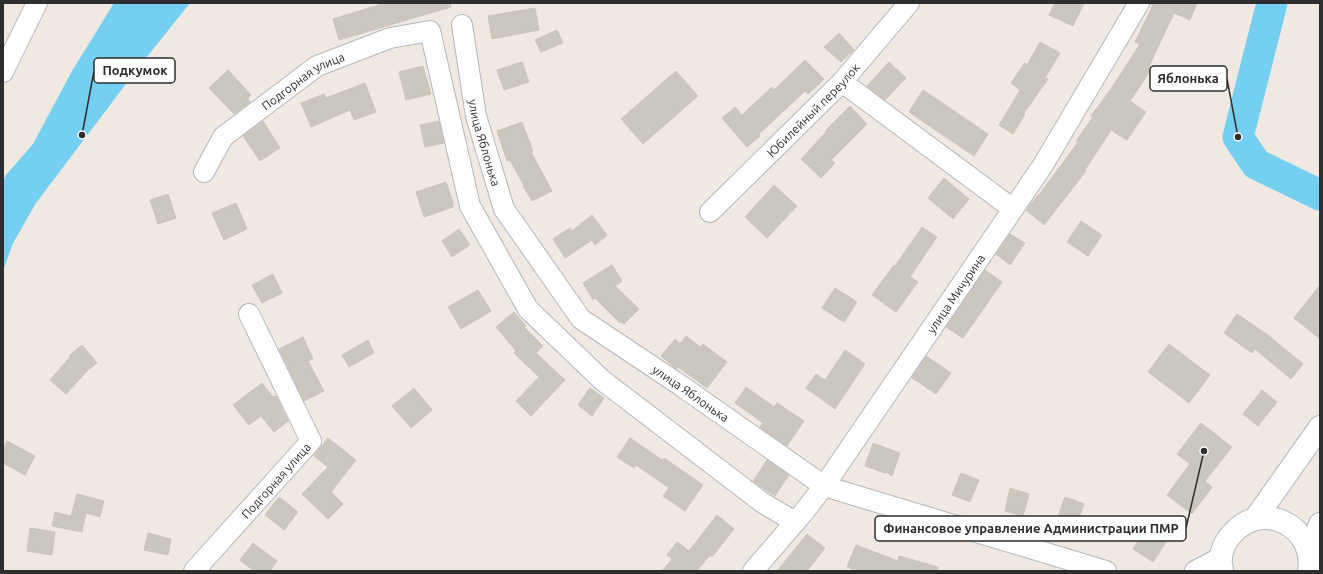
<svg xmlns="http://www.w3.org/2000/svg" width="1323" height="574" font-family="Ubuntu,sans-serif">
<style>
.water{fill:#75cff0}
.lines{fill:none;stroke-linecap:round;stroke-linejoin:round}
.river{stroke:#75cff0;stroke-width:31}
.building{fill:#cbc7bf;stroke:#cbc5ba}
.minor-casing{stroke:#b4b7c1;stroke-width:22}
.tertiary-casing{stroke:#b4b7c1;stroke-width:24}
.minor{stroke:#fff;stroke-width:20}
.tertiary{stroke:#fff;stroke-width:22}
.labels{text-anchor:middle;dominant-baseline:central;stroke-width:3;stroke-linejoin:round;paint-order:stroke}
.street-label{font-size:12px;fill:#2e2e2e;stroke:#fff}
.leader{fill:none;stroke:#2e2e2e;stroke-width:1.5}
.callout-dot{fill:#2e2e2e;stroke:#fff;stroke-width:1.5}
.callout{fill:#fff;stroke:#2e2e2e;stroke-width:1.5}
.callout-label{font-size:13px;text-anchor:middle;font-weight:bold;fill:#2e2e2e}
</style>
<rect width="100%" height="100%" fill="#efe9e1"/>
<polygon class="water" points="114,3 190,3 138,68 36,203 13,243 3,271 3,181 6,175 33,144 72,71"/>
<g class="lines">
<polyline class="river" points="1272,3 1238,137 1256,164 1320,195"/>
</g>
<g class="building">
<polygon points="385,3 450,3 451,7 339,40 333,19"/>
<polygon points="1055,3 1084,3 1073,26 1049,15"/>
<polygon points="1150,3 1197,3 1190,20 1174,13 1149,66 1152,68 1130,101 1146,112 1127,140 1111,130 1085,170 1086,171 1044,225 1026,210 1038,195 1039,195 1078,142 1076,141 1093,117 1091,116 1111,89 1140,44 1135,42 1153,5 1150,4"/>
<polygon points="535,8 539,30 492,39 488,16"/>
<polygon points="557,30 563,43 541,52 535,40"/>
<polygon points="839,33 854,50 841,62 824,47"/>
<polygon points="1040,42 1060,53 1045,78 1048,79 1024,113 1025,114 1013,134 999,125 1020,90 1011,83 1025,63 1027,65"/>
<polygon points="805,60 824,79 808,94 805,91 759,134 760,136 747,147 722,118 735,107 742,115 772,87 774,90"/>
<polygon points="522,62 529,82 504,90 497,70"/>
<polygon points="889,62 906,78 885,100 867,86"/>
<polygon points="423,66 431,94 406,100 399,72"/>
<polygon points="228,70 251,95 248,98 250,102 234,114 209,88"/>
<polygon points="676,71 698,96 643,144 621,119"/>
<polygon points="365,83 376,112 354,120 350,110 311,127 301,103 324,94 326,98"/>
<polygon points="923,90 988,134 974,156 909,112"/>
<polygon points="850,106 867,124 831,160 835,163 821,178 801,159 826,132 825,131"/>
<polygon points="263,121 280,148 260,161 243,136"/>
<polygon points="439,121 444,143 425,147 420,125"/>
<polygon points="522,122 533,151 531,152 552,191 532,201 523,186 526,183 523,184 510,160 507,161 497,131"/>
<polygon points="944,178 969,199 953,219 928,198"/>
<polygon points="446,182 453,202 453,207 424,217 416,192"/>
<polygon points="774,185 797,206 767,238 745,217"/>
<polygon points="168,194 176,218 158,224 150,200"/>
<polygon points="236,203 247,229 224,240 212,213"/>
<polygon points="592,215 607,235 595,245 592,240 565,258 553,239 570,228 572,231"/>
<polygon points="1081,221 1102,235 1088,256 1067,242"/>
<polygon points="922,227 937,237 910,277 918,282 896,312 872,295 894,265 895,266"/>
<polygon points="459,229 470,245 452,257 442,241"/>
<polygon points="1010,234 1025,243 1010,265 996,254"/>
<polygon points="612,265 622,281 615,286 639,309 624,324 621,322 620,323 595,298 593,300 583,283"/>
<polygon points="985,270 1002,282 963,338 946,327"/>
<polygon points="273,274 282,293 262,303 252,285"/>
<polygon points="1320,285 1320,339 1294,318"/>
<polygon points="835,288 857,302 844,322 822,308"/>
<polygon points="478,290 491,311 461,329 448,307"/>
<polygon points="514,312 526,326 524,327 543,346 536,353 565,380 531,416 516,401 539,377 514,353 516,351 496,327"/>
<polygon points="1237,314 1268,335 1303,364 1291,379 1255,349 1252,353 1224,333"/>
<polygon points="686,336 700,347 703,344 727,362 707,388 678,367 676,369 674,367 661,356 675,339 680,344"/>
<polygon points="303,337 313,359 308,361 324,391 304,401 279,349"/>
<polygon points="368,340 374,353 349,367 342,355"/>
<polygon points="1169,344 1210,375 1189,403 1148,372"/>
<polygon points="82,345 97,363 88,370 66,394 50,380 70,357 69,356"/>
<polygon points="845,350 865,364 835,409 806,388 816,374 825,380"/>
<polygon points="926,356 951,373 936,394 912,378"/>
<polygon points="262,383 273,397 276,396 288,421 274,432 261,416 249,425 233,405"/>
<polygon points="746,387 774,407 777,403 804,421 787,446 760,427 763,423 735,403"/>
<polygon points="414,388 432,410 411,428 392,406"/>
<polygon points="590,388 604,398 592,416 578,405"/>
<polygon points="1262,390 1277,402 1258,426 1243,414"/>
<polygon points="1201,423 1232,447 1205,481 1212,487 1192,514 1167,495 1190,464 1177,454"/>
<polygon points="328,438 356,460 331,492 343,504 328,519 302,494 328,467 314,456"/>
<polygon points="630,438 662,460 664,458 703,485 685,511 663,496 669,488 636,465 634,468 617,457"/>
<polygon points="7,441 35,456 25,475 3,463 3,449"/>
<polygon points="873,443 900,453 892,476 886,472 885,473 865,466"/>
<polygon points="767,460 789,475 775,496 753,481"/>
<polygon points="961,473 979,480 970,502 952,495"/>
<polygon points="1010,488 1029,494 1023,516 1005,511"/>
<polygon points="77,494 104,501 100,517 86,513 82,532 52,526 55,512 71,516"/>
<polygon points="279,497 298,512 284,530 265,515"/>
<polygon points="1065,497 1084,504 1075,529 1056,522"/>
<polygon points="717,515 734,529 712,557 710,555 697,571 662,571 672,559 667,555 677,542 689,551"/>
<polygon points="30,528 55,532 52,555 27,551"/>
<polygon points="1146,529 1166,542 1153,562 1133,549"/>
<polygon points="148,533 171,539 168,555 144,550"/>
<polygon points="807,534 825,548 807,571 777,571"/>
<polygon points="253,543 277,561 270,571 254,571 240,560"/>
<polygon points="856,545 898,561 899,556 938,567 937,571 857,571 847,567"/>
</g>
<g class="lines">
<defs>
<g id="minor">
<path id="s1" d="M 462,25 L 476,116 L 504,209 L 581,319 L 680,385 L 824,486 L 1106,571"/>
<polyline points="3,72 37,3"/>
<polyline points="842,82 1013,209"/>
<path id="s2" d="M 204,172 L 223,137 L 317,66 L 390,38 L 430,31 L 470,206 L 528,309 L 602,380 L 763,503 L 795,522"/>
<path id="s3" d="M 710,212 L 842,82 L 909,3"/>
<path id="s4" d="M 194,571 L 311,441 L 249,314"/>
<path id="s5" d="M 753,571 L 803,513 L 824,486 L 1043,165 L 1139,3"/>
<polyline points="1195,571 1220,558"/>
</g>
<g id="tertiary">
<polyline points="1255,519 1320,427"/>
<polyline points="1309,556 1320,524"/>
<path d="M 1222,571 C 1222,567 1220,563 1221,559 C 1221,550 1226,540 1232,534 C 1262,499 1316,526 1309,571"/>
</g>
</defs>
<use href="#minor" class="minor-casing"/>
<use href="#tertiary" class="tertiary-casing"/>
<use href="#minor" class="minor"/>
<use href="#tertiary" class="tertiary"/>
</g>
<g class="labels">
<g class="street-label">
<text stroke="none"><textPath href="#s2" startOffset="138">Подгорная улица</textPath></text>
<text stroke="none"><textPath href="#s3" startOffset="145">Юбилейный переулок</textPath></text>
<text stroke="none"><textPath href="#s1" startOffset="120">улица Яблонька</textPath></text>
<text stroke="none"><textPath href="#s5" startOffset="344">улица Мичурина</textPath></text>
<text stroke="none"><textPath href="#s1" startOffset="456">улица Яблонька</textPath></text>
<text stroke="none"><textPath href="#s4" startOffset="122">Подгорная улица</textPath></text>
</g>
</g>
<path class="leader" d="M82 135L94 71M1238 137L1227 79M1204 451L1186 528"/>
<g class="callout-dot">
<circle cx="82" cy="135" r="4"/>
<circle cx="1238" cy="137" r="4"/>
<circle cx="1204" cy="451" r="4"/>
</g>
<g class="callout">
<rect x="94" y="58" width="81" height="25" rx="4"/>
<rect x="1150" y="66" width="77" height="25" rx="4"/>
<rect x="875" y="516" width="311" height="25" rx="4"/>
</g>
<g class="callout-label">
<text x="135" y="75">Подкумок</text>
<text x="1188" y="83">Яблонька</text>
<text x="1031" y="533">Финансовое управление Администрации ПМР</text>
</g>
<rect width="1323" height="574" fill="none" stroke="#2e2e2e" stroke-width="8"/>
</svg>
